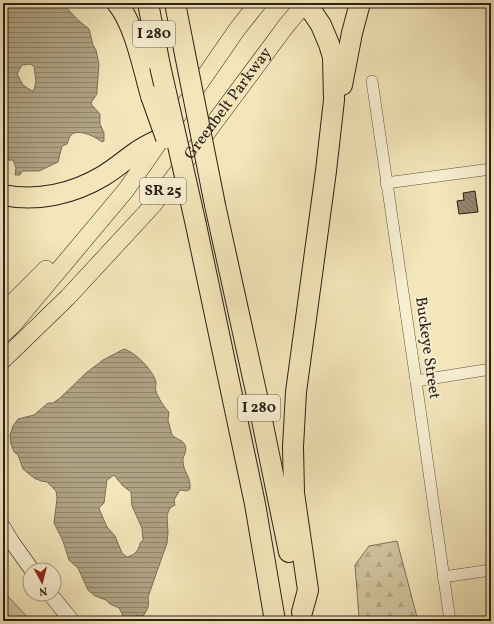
<svg xmlns="http://www.w3.org/2000/svg" width="494" height="624" font-family="Vollkorn,serif">
<style>
.grass{fill:#d1c49f;stroke:#7e725c}
.forest{fill:url(#forest-firs);stroke:#7e725c}
.water{fill:url(#water-rules);stroke:#7b6f5a;fill-rule:evenodd}
.building{fill:url(#building-back-hatch);stroke:#2c201a}
.lines{fill:none;stroke-linecap:round;stroke-linejoin:round}
.street-casing{stroke:#5e5242;stroke-width:12}
.secondary-casing{stroke:#2c201a;stroke-width:16}
.primary-casing{stroke:#2c201a;stroke-width:18}
.highway-casing{stroke:#2c201a;stroke-width:22}
.street{stroke:#f7efd2;stroke-width:11}
.secondary{stroke:#f7efd2;stroke-width:15}
.primary{stroke:#f3e6ba;stroke-width:17}
.highway{stroke:#f3e6ba;stroke-width:20}
.highway-bridge-casing{stroke:#2c201a;stroke-width:22;stroke-linecap:butt}
.highway-bridge{stroke:#f3e6ba;stroke-width:20}
.labels{text-anchor:middle;dominant-baseline:central;stroke-width:4;stroke-linejoin:round;paint-order:stroke}
.shield{fill:#f7efd2;stroke:#695e51;stroke-width:1}
.shield-label{font-size:15px;font-weight:bold;fill:#2c201a}
.street-label{font-size:16px;fill:#2c201a;stroke:#f7efd2}
</style>
<defs>
<pattern id="forest-firs" width="22" height="20" patternUnits="userSpaceOnUse"><rect width="22" height="20" fill="#d1c49f"/><path d="M5 1l3.5 6h-7zM16 11l3.5 6h-7z" fill="#b4a888"/></pattern>
<pattern id="water-rules" width="6" height="5" patternUnits="userSpaceOnUse"><rect width="6" height="5" fill="#afa384"/><path d="M0 2.5h6" fill="none" stroke="#8f846b"/></pattern>
<pattern id="building-back-hatch" width="6" height="6" patternUnits="userSpaceOnUse"><rect width="6" height="6" fill="#93876d"/><path d="M-1 5l2 2M0 0l6 6M5-1l2 2" fill="none" stroke="#786e59"/></pattern>
</defs>
<rect width="100%" height="100%" fill="#f3e6ba"/>
<filter id="stains"><feTurbulence type="fractalNoise" baseFrequency=".005" numOctaves="4"/><feColorMatrix values="0 0 0 0 .2 0 0 0 0 .09 0 0 0 0 .02 0 0 0 .5 -.17"/></filter>
<radialGradient id="worn" r=".72"><stop offset=".6" stop-color="#630" stop-opacity="0"/><stop offset="1" stop-color="#630" stop-opacity=".3"/></radialGradient>
<polygon class="grass" points="3,591 31,621 3,621"/>
<polygon class="forest" points="397,541 418,621 361,621 359,617 355,565 369,546"/>
<g class="water">
<path d="M 5,3 L 56,3 L 59,5 L 62,3 L 78,20 L 89,29 L 93,45 L 96,50 L 99,64 L 97,90 L 97,94 L 92,101 L 91,104 L 100,114 L 100,124 L 104,133 L 104,141 L 102,142 C 96,137 78,128 71,135 C 69,137 68,142 67,144 L 62,146 L 58,162 L 39,171 L 22,171 L 20,175 L 15,175 L 16,168 L 13,160 L 3,160 L 3,4 ZM 30,64 L 34,66 L 36,82 L 34,90 L 32,91 L 23,85 L 17,74 L 22,65 Z"/>
<path d="M 124,349 C 135,352 153,370 156,382 C 156,385 155,388 156,391 C 157,396 166,410 169,412 L 168,420 L 172,435 C 176,439 183,440 185,445 C 188,452 182,456 183,462 C 184,474 191,475 190,489 L 187,491 L 180,490 L 174,500 L 175,505 L 170,508 L 167,515 L 168,533 L 167,543 L 148,597 C 149,605 149,608 143,616 L 140,616 L 136,615 L 135,618 L 135,621 L 126,621 L 119,608 L 110,604 L 106,600 L 95,596 L 88,590 L 78,568 L 69,560 L 63,541 L 54,523 L 57,498 L 56,491 L 47,482 L 41,481 L 34,478 L 23,469 L 18,455 L 14,452 L 11,444 L 10,435 L 13,426 L 18,419 L 34,415 L 48,403 L 53,403 L 60,398 L 86,373 L 103,360 ZM 114,475 L 123,486 L 131,492 L 132,506 L 142,528 L 143,540 L 140,543 C 139,550 135,555 127,557 L 122,553 L 115,536 L 107,527 L 100,511 L 99,508 L 104,503 L 107,480 Z"/>
</g>
<polygon class="building" points="475,191 478,212 459,214 457,201 464,200 463,193"/>
<g class="lines">
<defs>
<g id="street">
<polyline points="372,81 416,381 450,621"/>
<polyline points="386,183 491,169"/>
<polyline points="416,381 491,369"/>
<polyline points="443,577 491,570"/>
</g>
<g id="secondary">
<polyline points="3,527 12,542 32,570"/>
<polyline points="50,594 72,621"/>
</g>
<g id="primary">
<polyline points="3,312 46,269"/>
<polyline points="3,334 12,326 126,190 238,28 258,3"/>
<path id="s1" d="M 3,360 L 68,297 L 154,204 L 286,26 L 305,3"/>
</g>
<g id="highway">
<path d="M 117,3 C 135,25 143,68 151,96"/>
<polyline points="148,3 160,66"/>
<polyline points="175,3 182,39"/>
<polyline points="342,85 352,33 360,3"/>
<path d="M 3,195 C 37,202 73,194 103,176 C 115,169 126,159 138,151 C 145,146 154,142 162,138"/>
<polyline points="215,205 257,396 289,552"/>
<polyline points="196,225 255,504 275,621"/>
<polyline points="302,612 308,590 294,493 293,447 296,392 326,171 334,100 333,57 329,44 321,25 313,13 303,3"/>
</g>
</defs>
<use href="#street" class="street-casing"/>
<use href="#secondary" class="secondary-casing"/>
<use href="#primary" class="primary-casing"/>
<use href="#highway" class="highway-casing"/>
<use href="#street" class="street"/>
<use href="#secondary" class="secondary"/>
<use href="#primary" class="primary"/>
<use href="#highway" class="highway"/>
<defs>
<g id="highway-bridge">
<polyline points="182,39 215,205"/>
<polyline points="160,66 196,225"/>
<polyline points="151,96 166,138"/>
</g>
</defs>
<use href="#highway-bridge" class="highway-bridge-casing"/>
<use href="#highway-bridge" class="highway-bridge"/>
</g>
<g class="labels">
<g class="shield">
<rect x="133" y="21" width="42" height="26" rx="3"/>
<rect x="140" y="178" width="46" height="26" rx="3"/>
<rect x="238" y="395" width="42" height="26" rx="3"/>
</g>
<g class="shield-label">
<text x="154" y="34">I 280</text>
<text x="163" y="191">SR 25</text>
<text x="259" y="408">I 280</text>
</g>
<g class="street-label">
<text stroke="none"><textPath href="#s1" startOffset="342">Greenbelt Parkway</textPath></text>
<text transform="translate(427 348) rotate(82)">Buckeye Street</text>
</g>
</g>
<rect width="494" height="624" fill="none" stroke="#f3e6ba" stroke-width="16"/>
<rect x="4" y="4" width="486" height="616" fill="none" stroke="#2c201a" stroke-width="2"/>
<rect x="8" y="8" width="478" height="608" fill="none" stroke="#2c201a"/>
<g transform="translate(42 582) rotate(173)"><circle r="19" fill="#f7efd2" stroke="#a69c88"/>
<path d="M0-3L7 15L0 10L-7 15Z" fill="#8f2418"/>
<text y="-6" font-size="11" font-weight="bold" text-anchor="middle" fill="#2c201a">N</text>
</g>
<rect width="100%" height="100%" filter="url(#stains)"/>
<rect width="100%" height="100%" fill="url(#worn)"/>
</svg>
